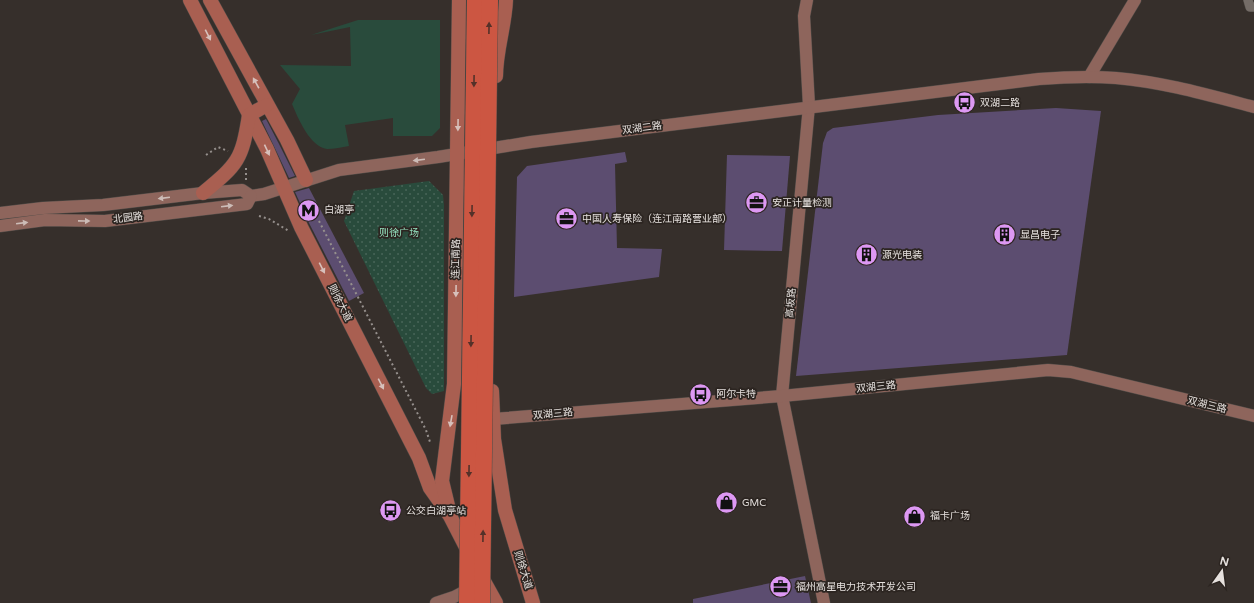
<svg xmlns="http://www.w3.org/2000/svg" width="1254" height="603" font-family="'Varela Round','Noto Sans SC',sans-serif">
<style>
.green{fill:#294b3c}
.park{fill:url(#park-dots)}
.building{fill:#5c4d70}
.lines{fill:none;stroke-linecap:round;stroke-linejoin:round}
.street-casing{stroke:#514c48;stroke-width:10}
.secondary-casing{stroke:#514c48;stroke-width:13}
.primary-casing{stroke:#514c48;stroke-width:15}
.path{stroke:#96908d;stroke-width:2;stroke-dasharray:2 3;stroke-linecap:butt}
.street{stroke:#746c67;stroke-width:9}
.secondary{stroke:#8e655c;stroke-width:12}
.primary{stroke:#a95f51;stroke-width:14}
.highway-bridge-casing{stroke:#514c48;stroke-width:17;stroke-linecap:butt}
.highway-bridge{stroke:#cc5642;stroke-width:16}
.oneway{fill:#543129}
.oneway2{fill:#d7c0bb}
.oneway3{fill:#ccbcb7}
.labels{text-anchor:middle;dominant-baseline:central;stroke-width:3.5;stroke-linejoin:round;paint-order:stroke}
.poi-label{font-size:10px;fill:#e6e1de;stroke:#2c2521;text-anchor:start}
.street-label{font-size:10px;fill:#e6e1de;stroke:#2c2521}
.park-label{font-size:10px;fill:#95e2bf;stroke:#2c2521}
</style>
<defs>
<pattern id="park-dots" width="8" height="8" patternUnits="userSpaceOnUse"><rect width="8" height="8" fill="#294b3c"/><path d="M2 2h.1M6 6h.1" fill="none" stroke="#486558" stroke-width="1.8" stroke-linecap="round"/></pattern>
</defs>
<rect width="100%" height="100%" fill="#362f2b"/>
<path class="green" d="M 358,20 L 440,20 L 440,128 L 432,136 L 393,136 L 393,118 L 345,125 L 349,146 C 342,147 334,149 327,149 C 310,147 298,118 292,104 L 300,89 L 280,65 L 351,66 L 350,27 L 311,35 Z"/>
<polygon class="park" points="429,181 443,195 444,205 444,391 432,394 426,388 344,221 354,191"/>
<g class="building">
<polygon points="1056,108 1101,111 1067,355 796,376 823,143 827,132 833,128 938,115"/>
<polygon points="266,119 279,144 295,176 289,178 262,121"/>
<polygon points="625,152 627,162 615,164 617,248 662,249 659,277 514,297 517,177 527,166"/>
<polygon points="727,155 790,156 782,251 724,250"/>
<polygon points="309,188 364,293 349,301 309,223 295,192"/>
<polygon points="805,576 811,603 693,603 693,599"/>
</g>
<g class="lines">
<defs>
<polyline id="street" points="1248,0 1250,7 1254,7"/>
<g id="secondary">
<polyline points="807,0 804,16 809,106 782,396 824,603"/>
<polyline points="1089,77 1135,0"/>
<path d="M 0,213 L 43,208 L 103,205 L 203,193 L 242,190 L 251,196 L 264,194 L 339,170 L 438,157 L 531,142 L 1039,79 C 1065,77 1090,76 1116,78 C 1163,82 1208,95 1254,107"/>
<polyline points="0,226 45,220 105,221 247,204 251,196"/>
<polyline points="493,419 782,396 1048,370 1071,372 1254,416"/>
<polyline points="436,603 454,597 473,587"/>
</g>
<g id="primary">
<polyline points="190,0 267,149 301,227 419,458 430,488 450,516 468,551"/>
<polyline points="210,0 287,140 306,180"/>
<path d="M 496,76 C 496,50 505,26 506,0"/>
<path d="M 203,193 C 238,164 242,160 249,115 L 267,105"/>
<polyline points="492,391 494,439 505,510 533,603"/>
<polyline points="449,510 442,481 454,384 459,0"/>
<polyline points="481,576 496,603"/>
</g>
</defs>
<use href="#street" class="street-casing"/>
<use href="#secondary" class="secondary-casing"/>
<use href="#primary" class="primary-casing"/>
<g class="path">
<polyline points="206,155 218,147 228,151"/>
<polyline points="246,168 246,180"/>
<polyline points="259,216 269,219 289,231"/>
<polyline points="319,221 426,430 430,442"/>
</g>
<use href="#street" class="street"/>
<use href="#secondary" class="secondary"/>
<use href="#primary" class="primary"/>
<defs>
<g id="highway-bridge">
<polyline points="467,603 475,0"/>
<polyline points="482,603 490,0"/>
</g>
</defs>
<use href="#highway-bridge" class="highway-bridge-casing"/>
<use href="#highway-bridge" class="highway-bridge"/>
</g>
<defs><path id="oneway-solid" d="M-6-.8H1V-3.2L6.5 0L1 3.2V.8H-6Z"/></defs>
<g class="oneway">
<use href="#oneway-solid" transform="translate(489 28) rotate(-89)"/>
<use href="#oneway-solid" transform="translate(474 81) rotate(91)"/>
<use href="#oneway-solid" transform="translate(472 211) rotate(91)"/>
<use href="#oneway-solid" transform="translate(471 341) rotate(91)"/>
<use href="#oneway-solid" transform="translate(469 471) rotate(91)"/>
<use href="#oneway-solid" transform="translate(483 536) rotate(-89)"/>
</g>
<g class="oneway2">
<use href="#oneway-solid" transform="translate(208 35) rotate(63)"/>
<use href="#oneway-solid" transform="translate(256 83) rotate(-119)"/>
<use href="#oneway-solid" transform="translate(458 125) rotate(91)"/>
<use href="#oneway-solid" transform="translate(267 150) rotate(65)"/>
<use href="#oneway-solid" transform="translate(322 268) rotate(63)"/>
<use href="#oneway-solid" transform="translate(456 291) rotate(91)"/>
<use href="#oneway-solid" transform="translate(381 384) rotate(63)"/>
<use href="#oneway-solid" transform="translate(451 421) rotate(100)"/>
</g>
<g class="oneway3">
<use href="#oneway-solid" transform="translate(419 160) rotate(173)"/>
<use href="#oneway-solid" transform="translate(164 198) rotate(173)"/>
<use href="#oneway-solid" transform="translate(227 206) rotate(-7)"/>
<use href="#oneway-solid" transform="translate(84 221) rotate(1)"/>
<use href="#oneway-solid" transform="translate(22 223) rotate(-7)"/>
</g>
<defs>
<symbol id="bus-disc" viewBox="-11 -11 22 22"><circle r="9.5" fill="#dd98f3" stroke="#2c2521"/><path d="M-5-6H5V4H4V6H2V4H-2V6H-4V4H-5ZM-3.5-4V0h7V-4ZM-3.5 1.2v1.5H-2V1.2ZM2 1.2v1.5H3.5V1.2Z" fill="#111"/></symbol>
<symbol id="office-disc" viewBox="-11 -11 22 22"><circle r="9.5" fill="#dd98f3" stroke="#2c2521"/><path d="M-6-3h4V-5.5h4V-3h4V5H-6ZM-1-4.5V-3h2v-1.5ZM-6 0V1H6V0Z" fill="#111"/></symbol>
<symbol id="metro-disc" viewBox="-11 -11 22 22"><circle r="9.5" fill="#dd98f3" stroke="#2c2521"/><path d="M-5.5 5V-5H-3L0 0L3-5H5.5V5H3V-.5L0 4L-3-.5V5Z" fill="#111"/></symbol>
<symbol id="building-disc" viewBox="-11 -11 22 22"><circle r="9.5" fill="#dd98f3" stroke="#2c2521"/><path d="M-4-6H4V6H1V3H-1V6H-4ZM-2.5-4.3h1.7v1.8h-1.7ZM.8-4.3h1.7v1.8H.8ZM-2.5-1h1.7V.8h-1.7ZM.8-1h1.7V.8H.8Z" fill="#111"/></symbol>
<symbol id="shop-disc" viewBox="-11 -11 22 22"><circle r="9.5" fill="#dd98f3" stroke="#2c2521"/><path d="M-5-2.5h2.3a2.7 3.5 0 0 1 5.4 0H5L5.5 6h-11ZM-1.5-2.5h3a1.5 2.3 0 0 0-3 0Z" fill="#111"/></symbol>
</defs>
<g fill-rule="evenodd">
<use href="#bus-disc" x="952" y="90" width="25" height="25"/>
<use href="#office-disc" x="744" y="190" width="25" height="25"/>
<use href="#metro-disc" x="296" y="198" width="25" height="25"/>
<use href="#office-disc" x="554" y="206" width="25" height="25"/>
<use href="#building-disc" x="992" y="222" width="25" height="25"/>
<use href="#building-disc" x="854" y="242" width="25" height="25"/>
<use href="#bus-disc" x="688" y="382" width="25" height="25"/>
<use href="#shop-disc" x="714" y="490" width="25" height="25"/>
<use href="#bus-disc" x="378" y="498" width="25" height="25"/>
<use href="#shop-disc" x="902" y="504" width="25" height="25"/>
<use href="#office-disc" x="768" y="574" width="25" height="25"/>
</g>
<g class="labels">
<g class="poi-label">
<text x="980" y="103">双湖二路</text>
<text x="772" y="203">安正计量检测</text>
<text x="324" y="210">白湖亭</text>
<text x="582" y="219">中国人寿保险（连江南路营业部）</text>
<text x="1020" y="235">显昌电子</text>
<text x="882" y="255">源光电装</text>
<text x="716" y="394">阿尔卡特</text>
<text x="742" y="503">GMC</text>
<text x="406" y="511">公交白湖亭站</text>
<text x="930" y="516">福卡广场</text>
<text x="796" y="587">福州高星电力技术开发公司</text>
</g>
<g class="street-label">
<text transform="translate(642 128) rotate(-7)">双湖二路</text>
<text transform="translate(128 218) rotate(-7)">北园路</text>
<text transform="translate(456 259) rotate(-89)">连江南路</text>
<text transform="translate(340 303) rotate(63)">则徐大道</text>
<text transform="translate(791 303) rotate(-85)">高坂路</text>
<text transform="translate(876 387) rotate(-6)">双湖三路</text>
<text transform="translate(1207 405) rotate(14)">双湖三路</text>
<text transform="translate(553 414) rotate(-5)">双湖三路</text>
<text transform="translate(523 570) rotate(73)">则徐大道</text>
</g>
<g class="park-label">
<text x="399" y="233">则徐广场</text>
</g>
</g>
<g transform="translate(1222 571) rotate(14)" stroke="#2c2521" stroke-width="3" paint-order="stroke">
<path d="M0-3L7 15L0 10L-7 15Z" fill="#e6e1de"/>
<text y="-6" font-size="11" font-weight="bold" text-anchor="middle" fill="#e6e1de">N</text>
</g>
</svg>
